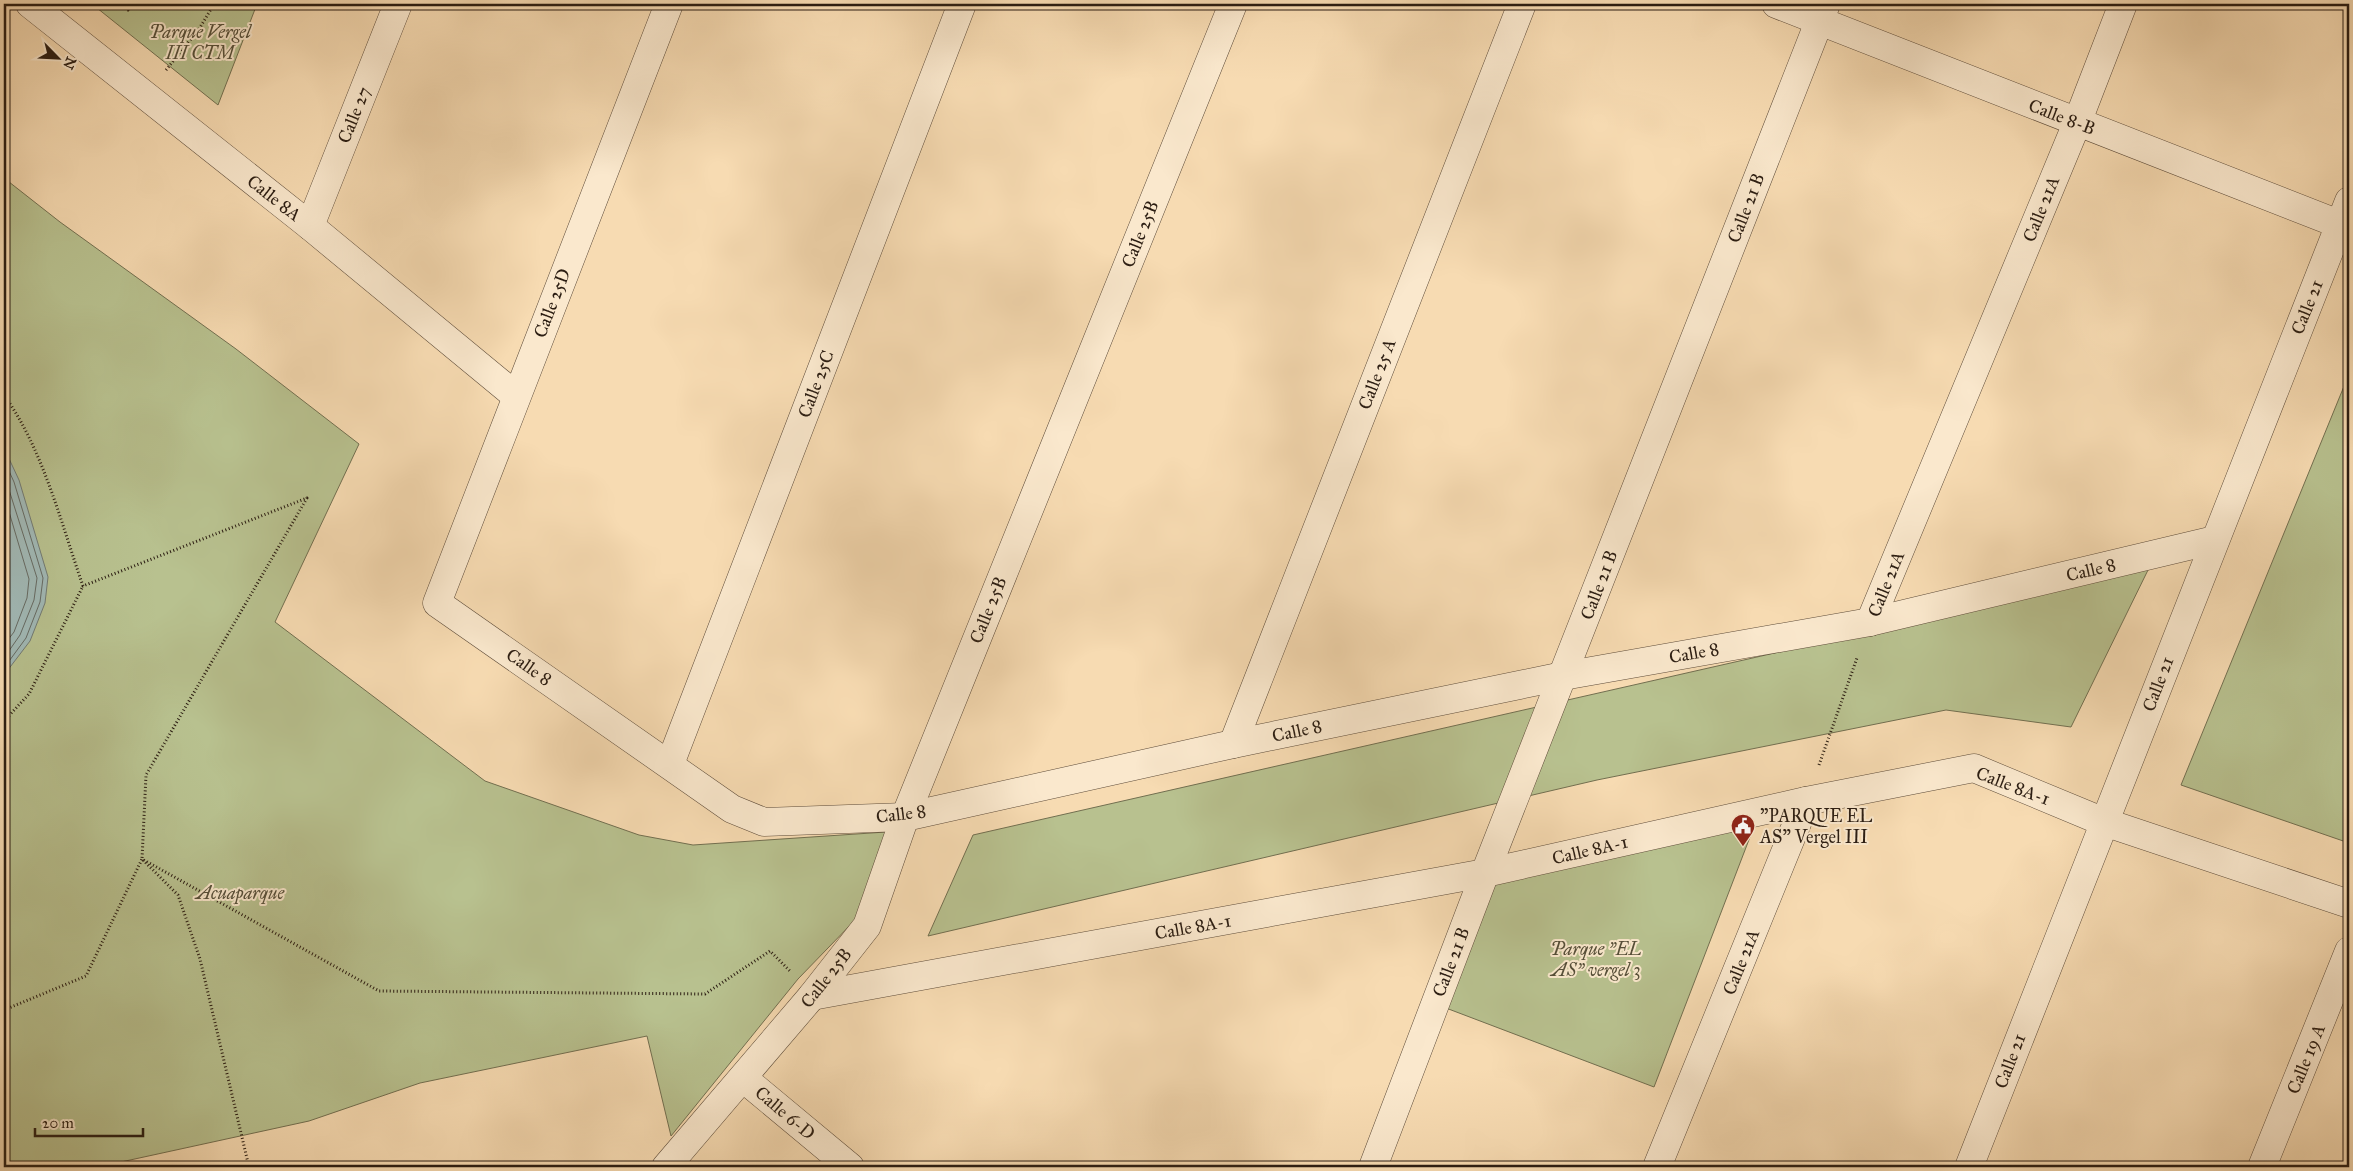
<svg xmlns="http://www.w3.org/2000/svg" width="2353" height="1171" font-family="'IM FELL Great Primer',serif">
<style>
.green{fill:#b8c18f;stroke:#726f50}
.water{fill:#a1b9b6;stroke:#727b74}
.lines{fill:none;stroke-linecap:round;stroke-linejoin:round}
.shore{stroke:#666b64;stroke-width:1}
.street-casing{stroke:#5e4c3a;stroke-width:29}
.path{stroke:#2b1d12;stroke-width:3;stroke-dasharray:1 2.5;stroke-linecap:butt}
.street{stroke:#fae8cd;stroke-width:28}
.labels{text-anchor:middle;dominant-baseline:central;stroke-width:4;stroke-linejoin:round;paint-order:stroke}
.park-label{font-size:18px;font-style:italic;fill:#554e38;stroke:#fae8cd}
.street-label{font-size:18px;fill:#2b1d12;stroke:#fae8cd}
.poi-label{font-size:18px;fill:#2b1d12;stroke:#fae8cd;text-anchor:start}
</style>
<rect width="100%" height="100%" fill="#f7dbb2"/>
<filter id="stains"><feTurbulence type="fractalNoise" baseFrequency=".004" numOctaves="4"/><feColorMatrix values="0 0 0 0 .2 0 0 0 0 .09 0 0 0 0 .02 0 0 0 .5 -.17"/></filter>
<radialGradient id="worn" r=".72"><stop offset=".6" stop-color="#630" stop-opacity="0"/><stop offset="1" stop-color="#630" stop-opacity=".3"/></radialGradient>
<g class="green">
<polygon points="92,4 257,4 218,105"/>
<polygon points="4,178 60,222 236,349 359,444 275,622 485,781 639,835 693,845 886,832 857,918 798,979 671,1136 647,1036 420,1083 309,1121 98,1167 4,1167"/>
<polygon points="2349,374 2349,843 2181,785"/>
<polygon points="2149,568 2071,727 1946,710 1597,780 928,936 973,835"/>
<polygon points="1755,824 1654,1087 1438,1005 1486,880"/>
</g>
<polygon class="water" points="4,448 19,480 48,577 45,603 30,641 4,675"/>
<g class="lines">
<g class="shore">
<polyline points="4,460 14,482 43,578 40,602 26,638 4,668"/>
<polyline points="4,474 37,578 34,600 20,635 4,658"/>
<polyline points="4,495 29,579 27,598 14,632 4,645"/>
</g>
<defs>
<g id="street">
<polyline points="30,4 310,226 516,396"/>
<polyline points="669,4 437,603 732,809 764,822 905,817 1233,744 1563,676 1870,622 2214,540"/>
<polyline points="1776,4 2349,228"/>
<polyline points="310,226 398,4"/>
<polyline points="1870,622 2077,123 2123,4"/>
<polyline points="1233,744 1522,4"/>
<polyline points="670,764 962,4"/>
<polyline points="812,996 1485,873 1806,801 1974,768 2104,822 2349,904"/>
<polyline points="743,1078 850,1167"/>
<polyline points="666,1167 812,996 867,926 905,817 1233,4"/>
<polyline points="1373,1167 1485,873 1826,4"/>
<polyline points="1657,1167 1806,801"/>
<polyline points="1969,1167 2349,201"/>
<polyline points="2262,1167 2349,951"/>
</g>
</defs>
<use href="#street" class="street-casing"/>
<g class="path">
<polyline points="119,4 128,10 133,4"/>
<polyline points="166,70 199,29 214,4"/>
<path d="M 4,395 C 43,449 61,523 83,586 L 307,498 L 146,775 L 142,859 L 178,895 L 200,959 L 249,1167"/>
<polyline points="4,721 29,694 83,586"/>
<polyline points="1819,765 1857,658"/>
<polyline points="4,1010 86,976 142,859 379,991 705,994 770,951 790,971"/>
</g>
<use href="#street" class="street"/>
</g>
<defs>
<symbol id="civic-pin" viewBox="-11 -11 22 30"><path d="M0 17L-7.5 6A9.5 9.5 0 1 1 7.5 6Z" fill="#8f2418" stroke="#fae8cd"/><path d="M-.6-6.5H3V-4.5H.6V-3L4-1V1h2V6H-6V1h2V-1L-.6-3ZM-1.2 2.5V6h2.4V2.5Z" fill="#fff"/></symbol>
</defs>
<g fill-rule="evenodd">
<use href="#civic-pin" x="1729" y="812" width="28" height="38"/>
</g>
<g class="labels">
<g class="park-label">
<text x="200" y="32">Parque Vergel<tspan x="200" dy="21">III CTM</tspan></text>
<text x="240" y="893">Acuaparque</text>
<text x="1596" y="949">Parque "EL<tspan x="1596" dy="21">AS" vergel 3</tspan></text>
</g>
<g class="street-label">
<text transform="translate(354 115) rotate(-68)">Calle 27</text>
<text transform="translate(2062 117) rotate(21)">Calle 8-B</text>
<text transform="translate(274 198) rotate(38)">Calle 8A</text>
<text transform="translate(1746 208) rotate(-69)">Calle 21 B</text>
<text transform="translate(2041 209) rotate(-68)">Calle 21A</text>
<text transform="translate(1140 234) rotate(-68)">Calle 25B</text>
<text transform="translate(552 303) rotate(-69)">Calle 25D</text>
<text transform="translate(2307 307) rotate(-68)">Calle 21</text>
<text transform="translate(1377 374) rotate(-69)">Calle 25 A</text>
<text transform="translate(816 384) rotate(-69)">Calle 25C</text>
<text transform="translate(2091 570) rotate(-13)">Calle 8</text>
<text transform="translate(1886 584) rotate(-68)">Calle 21A</text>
<text transform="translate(1599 585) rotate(-69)">Calle 21 B</text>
<text transform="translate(988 610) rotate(-68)">Calle 25B</text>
<text transform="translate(1694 653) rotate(-10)">Calle 8</text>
<text transform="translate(529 667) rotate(35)">Calle 8</text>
<text transform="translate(2158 684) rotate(-69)">Calle 21</text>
<text transform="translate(1297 731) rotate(-12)">Calle 8</text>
<text transform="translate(2013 786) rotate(21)">Calle 8A-1</text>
<text transform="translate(901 814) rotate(-7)">Calle 8</text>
<text transform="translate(1590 850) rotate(-13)">Calle 8A-1</text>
<text transform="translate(1193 927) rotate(-10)">Calle 8A-1</text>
<text transform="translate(1451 962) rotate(-69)">Calle 21 B</text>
<text transform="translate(1741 962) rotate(-68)">Calle 21A</text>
<text transform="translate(826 978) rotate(-52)">Calle 25B</text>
<text transform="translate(2306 1059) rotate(-68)">Calle 19 A</text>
<text transform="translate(2010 1061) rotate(-69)">Calle 21</text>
<text transform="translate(785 1113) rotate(40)">Calle 6-D</text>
</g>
<g class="poi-label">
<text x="1760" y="816">"PARQUE EL<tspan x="1760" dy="21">AS" Vergel III</tspan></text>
</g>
</g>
<rect width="2353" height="1171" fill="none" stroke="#f7dbb2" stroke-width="20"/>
<rect x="5" y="5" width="2343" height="1161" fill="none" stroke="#2b1d12" stroke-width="2.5"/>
<rect x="10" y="10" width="2333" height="1151" fill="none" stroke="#2b1d12"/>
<g transform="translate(58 58) rotate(114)" stroke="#fae8cd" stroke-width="4" paint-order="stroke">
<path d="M0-4L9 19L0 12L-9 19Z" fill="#2b1d12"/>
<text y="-8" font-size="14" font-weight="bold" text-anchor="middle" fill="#2b1d12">N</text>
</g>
<path d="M35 1128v8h108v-8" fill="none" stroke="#2b1d12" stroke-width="2.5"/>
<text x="42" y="1128" font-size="15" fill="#2b1d12" stroke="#fae8cd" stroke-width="4" paint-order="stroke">20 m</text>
<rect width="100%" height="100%" filter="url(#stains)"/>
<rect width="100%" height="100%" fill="url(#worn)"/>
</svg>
